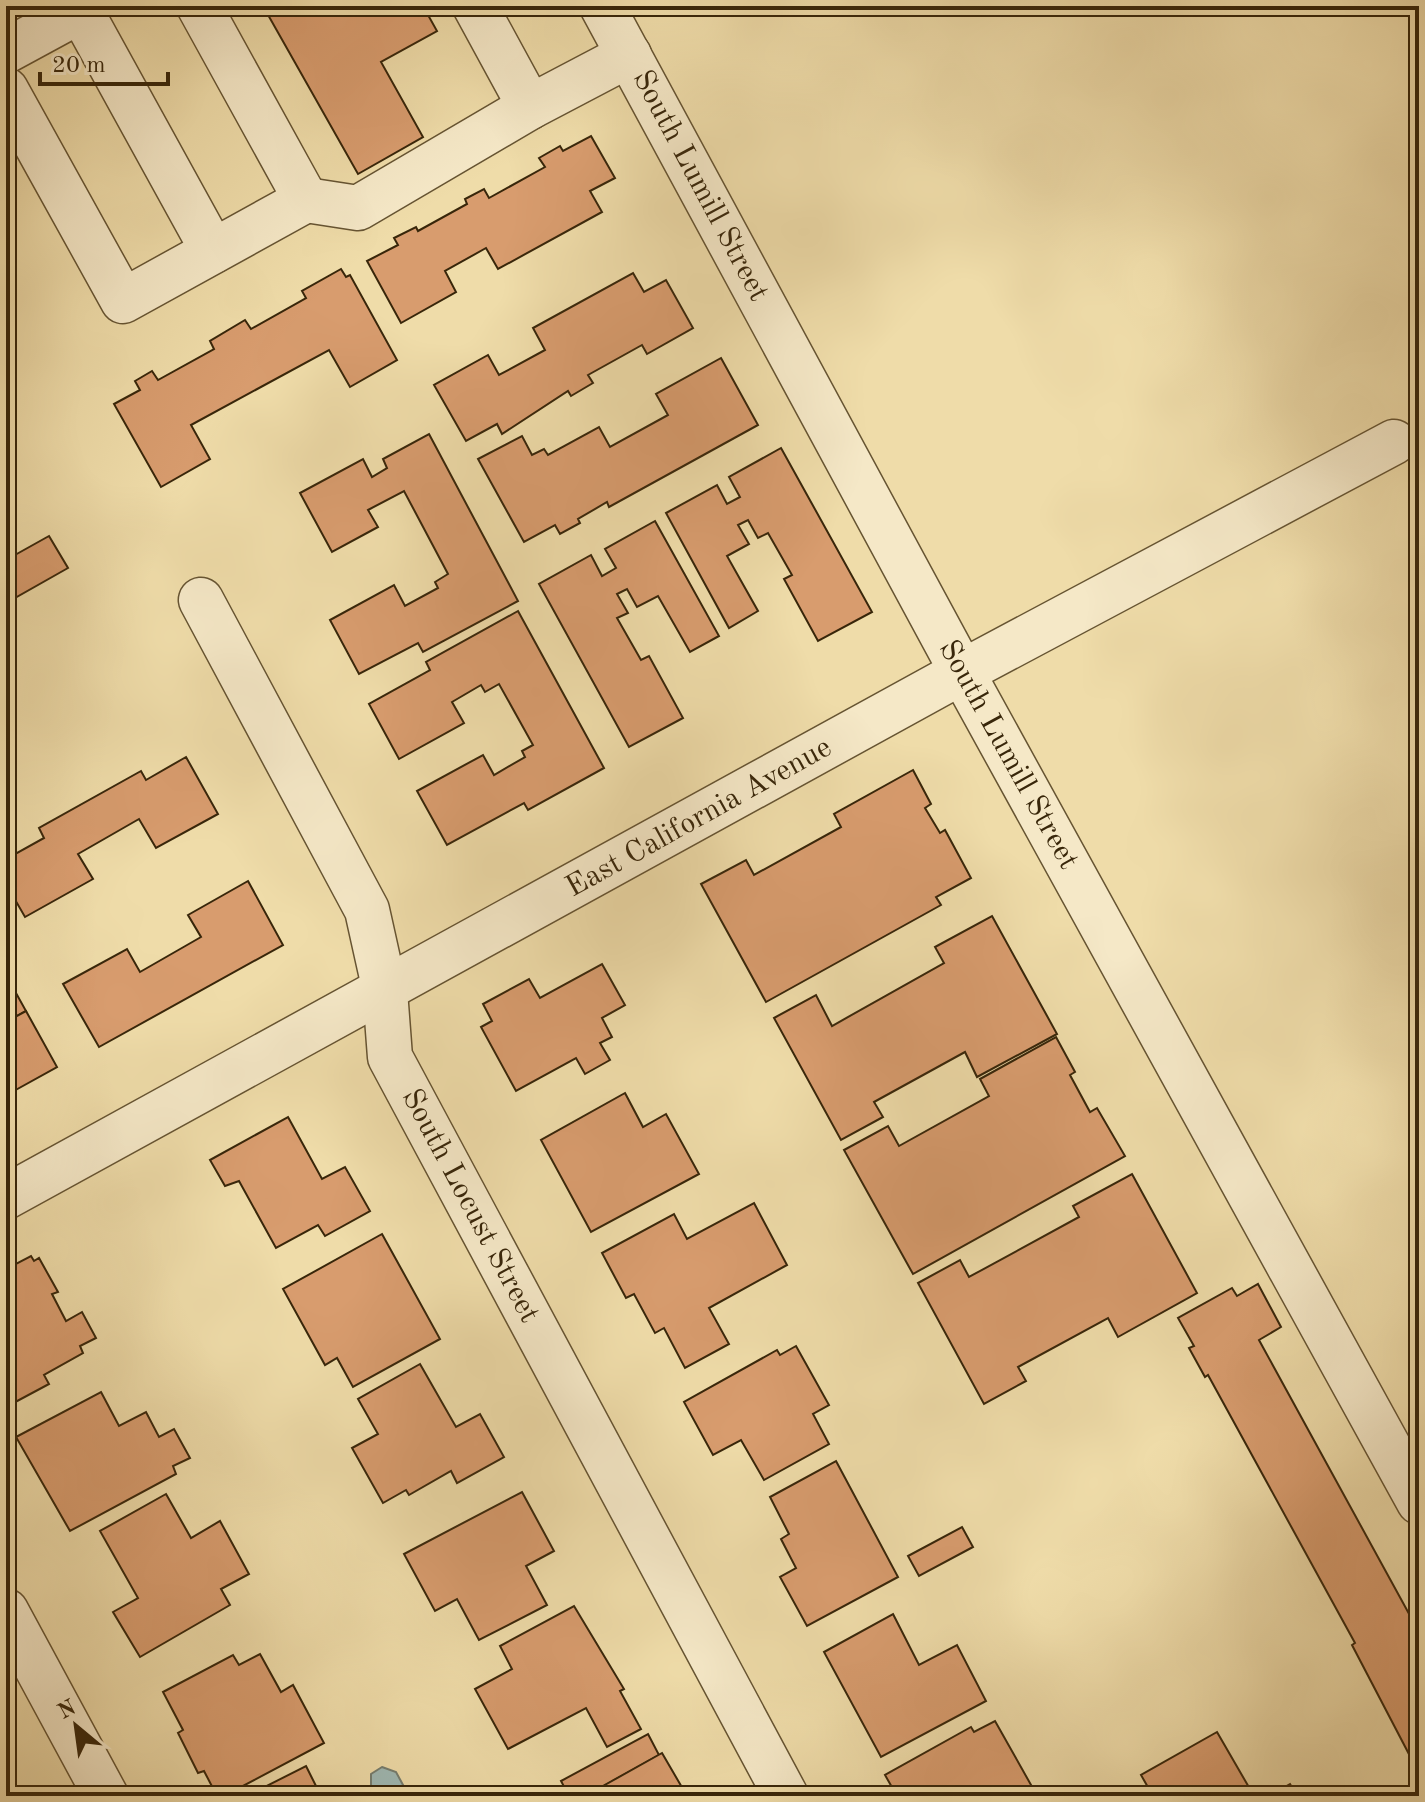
<svg xmlns="http://www.w3.org/2000/svg" width="1425" height="1802" font-family="'Old Standard TT',serif">
<style>
.water{fill:#9fb9b4;stroke:#767e70;stroke-width:2}
.building{fill:#d89c6e;stroke:#38260a;stroke-width:2}
.lines{fill:none;stroke-linecap:round;stroke-linejoin:round}
.minor-casing{stroke:#665432;stroke-width:47}
.minor{stroke:#f5e8c7;stroke-width:44}
.labels{text-anchor:middle;dominant-baseline:central;stroke-width:6;stroke-linejoin:round;paint-order:stroke}
.street-label{font-size:30px;fill:#38260a;stroke:#f5e8c7}
</style>
<rect width="100%" height="100%" fill="#efdca9"/>
<filter id="stains"><feTurbulence type="fractalNoise" baseFrequency=".0025" numOctaves="4"/><feColorMatrix values="0 0 0 0 .2 0 0 0 0 .09 0 0 0 0 .02 0 0 0 .5 -.17"/></filter>
<radialGradient id="worn" r=".72"><stop offset=".6" stop-color="#630" stop-opacity="0"/><stop offset="1" stop-color="#630" stop-opacity=".3"/></radialGradient>
<polygon class="water" points="382,1767 396,1772 409,1796 371,1796 371,1774"/>
<g class="building">
<polygon points="263,6 423,6 437,31 381,62 423,137 358,174"/>
<polygon points="591,136 615,178 590,191 602,212 498,269 486,248 445,271 456,292 401,323 367,261 398,245 394,238 416,227 418,231 467,204 465,199 484,189 489,198 545,167 539,158 560,146 563,151"/>
<polygon points="341,269 346,277 350,275 397,360 350,387 329,350 191,425 210,459 161,487 114,404 140,390 135,381 152,371 158,380 214,349 210,341 245,320 251,329 306,298 302,291"/>
<polygon points="633,273 644,292 666,280 693,328 647,354 642,345 588,375 593,383 571,396 568,391 502,434 497,424 466,441 434,385 488,355 499,375 545,350 533,328"/>
<polygon points="721,358 758,425 609,507 607,502 578,519 580,523 560,534 555,525 524,542 478,459 522,436 532,455 544,449 548,455 599,427 610,447 668,415 656,394"/>
<polygon points="429,434 518,601 423,652 418,643 359,674 330,620 394,585 405,606 438,588 435,582 448,574 404,491 368,510 378,527 332,552 300,493 363,459 372,477 387,468 383,459"/>
<polygon points="781,448 872,612 818,641 784,579 792,575 768,533 758,538 748,520 738,525 749,544 727,556 758,611 729,628 666,513 717,485 727,504 740,497 729,477"/>
<polygon points="655,521 719,636 690,652 658,596 637,607 627,589 617,594 628,613 617,618 641,660 649,656 683,718 629,747 539,584 591,555 602,576 616,568 605,549"/>
<polygon points="49,536 68,568 6,603 6,560"/>
<polygon points="518,611 604,768 528,810 524,803 447,845 417,791 483,755 494,775 525,757 522,751 533,745 499,684 485,692 481,685 452,702 464,723 399,759 369,704 430,670 426,662"/>
<polygon points="186,757 218,814 156,848 139,819 78,854 93,879 25,917 6,884 6,859 44,838 39,828 141,771 146,780"/>
<polygon points="913,770 931,804 925,808 940,833 945,830 971,878 936,897 941,905 766,1002 701,884 746,860 754,875 841,827 834,814"/>
<polygon points="248,881 283,945 99,1047 63,984 127,949 140,972 201,937 188,915"/>
<polygon points="992,916 1057,1034 977,1077 965,1052 874,1102 883,1117 841,1140 774,1018 816,995 832,1026 944,963 935,947"/>
<polygon points="602,964 625,1005 602,1018 612,1037 600,1043 610,1060 585,1074 576,1058 516,1091 481,1027 492,1021 483,1004 529,979 540,998"/>
<polygon points="6,975 26,1011 6,1022"/>
<polygon points="26,1011 57,1067 12,1092 6,1081 6,1022"/>
<polygon points="1056,1037 1075,1072 1070,1075 1090,1112 1097,1108 1125,1156 913,1274 844,1150 888,1126 899,1146 989,1096 980,1079"/>
<polygon points="625,1093 643,1127 666,1114 699,1174 591,1232 541,1140"/>
<polygon points="288,1117 322,1179 345,1167 370,1211 325,1236 318,1225 276,1248 239,1181 225,1186 210,1160"/>
<polygon points="1132,1174 1197,1293 1118,1337 1108,1318 1018,1367 1026,1381 984,1404 918,1283 960,1260 969,1277 1079,1217 1073,1206"/>
<polygon points="754,1203 787,1265 709,1308 729,1344 685,1368 664,1328 655,1333 634,1294 626,1298 602,1253 674,1214 687,1239"/>
<polygon points="382,1234 440,1339 353,1387 337,1358 325,1365 283,1289"/>
<polygon points="31,1256 34,1261 39,1258 58,1292 52,1294 66,1321 82,1312 96,1338 80,1346 83,1353 44,1375 49,1384 6,1407 6,1269"/>
<polygon points="1258,1284 1281,1327 1259,1340 1419,1632 1419,1753 1411,1758 1352,1645 1355,1643 1208,1375 1205,1377 1189,1348 1194,1346 1178,1318 1232,1288 1237,1296"/>
<polygon points="796,1346 829,1405 813,1414 829,1444 764,1480 741,1440 713,1455 684,1402 777,1350 780,1355"/>
<polygon points="420,1364 456,1427 480,1414 504,1457 457,1483 451,1471 409,1495 406,1490 383,1503 352,1448 378,1434 358,1399"/>
<polygon points="101,1392 119,1426 146,1412 159,1437 174,1429 190,1458 173,1466 176,1474 70,1531 16,1437"/>
<polygon points="836,1461 898,1577 807,1626 780,1577 796,1568 781,1539 789,1534 770,1497"/>
<polygon points="522,1492 554,1551 526,1566 547,1605 479,1640 457,1599 435,1611 404,1554"/>
<polygon points="166,1494 191,1538 220,1521 249,1574 221,1589 230,1605 140,1657 113,1612 138,1598 100,1531"/>
<polygon points="962,1527 973,1547 919,1576 908,1556"/>
<polygon points="574,1606 624,1689 620,1691 641,1729 607,1747 586,1708 508,1749 475,1689 512,1669 500,1646"/>
<polygon points="893,1614 919,1665 957,1645 986,1701 881,1757 824,1652"/>
<polygon points="260,1654 281,1692 293,1685 324,1743 224,1796 217,1796 204,1771 198,1773 178,1733 183,1730 163,1692 233,1655 239,1665"/>
<polygon points="995,1721 1035,1792 1027,1796 897,1796 885,1775 971,1727 974,1732"/>
<polygon points="1217,1732 1254,1796 1153,1796 1141,1775"/>
<polygon points="648,1734 659,1755 586,1796 569,1796 561,1781"/>
<polygon points="662,1753 687,1796 597,1796 594,1791"/>
<polygon points="306,1766 321,1796 247,1796"/>
<polygon points="1290,1784 1297,1796 1269,1796"/>
</g>
<g class="lines">
<defs>
<g id="minor">
<polyline points="78,6 213,251"/>
<polyline points="475,6 530,107"/>
<polyline points="602,6 962,672 1419,1502"/>
<polyline points="6,51 89,6"/>
<polyline points="6,90 123,301 306,200 199,6"/>
<polyline points="306,200 358,208 530,107 629,55"/>
<polyline points="201,600 367,910 385,991 390,1057 786,1796"/>
<polyline points="6,1197 962,672 1394,442"/>
<polyline points="6,1611 106,1796"/>
</g>
</defs>
<use href="#minor" class="minor-casing"/>
<use href="#minor" class="minor"/>
</g>
<g class="labels">
<g class="street-label">
<text transform="translate(700 186) rotate(62)">South Lumill Street</text>
<text transform="translate(1008 755) rotate(61)">South Lumill Street</text>
<text transform="translate(699 818) rotate(-29)">East California Avenue</text>
<text transform="translate(470 1206) rotate(62)">South Locust Street</text>
</g>
</g>
<rect width="1425" height="1802" fill="none" stroke="#efdca9" stroke-width="32"/>
<rect x="8" y="8" width="1409" height="1786" fill="none" stroke="#38260a" stroke-width="4"/>
<rect x="16" y="16" width="1393" height="1770" fill="none" stroke="#38260a" stroke-width="2"/>
<g transform="translate(76 1726) rotate(331)" stroke="#f5e8c7" stroke-width="6" paint-order="stroke">
<path d="M0-6L14 30L0 20L-14 30Z" fill="#38260a"/>
<text y="-12" font-size="22" font-weight="bold" text-anchor="middle" fill="#38260a">N</text>
</g>
<path d="M40 72v12h128v-12" fill="none" stroke="#38260a" stroke-width="4"/>
<text x="52" y="72" font-size="24" fill="#38260a" stroke="#f5e8c7" stroke-width="6" paint-order="stroke">20 m</text>
<rect width="100%" height="100%" filter="url(#stains)"/>
<rect width="100%" height="100%" fill="url(#worn)"/>
</svg>
